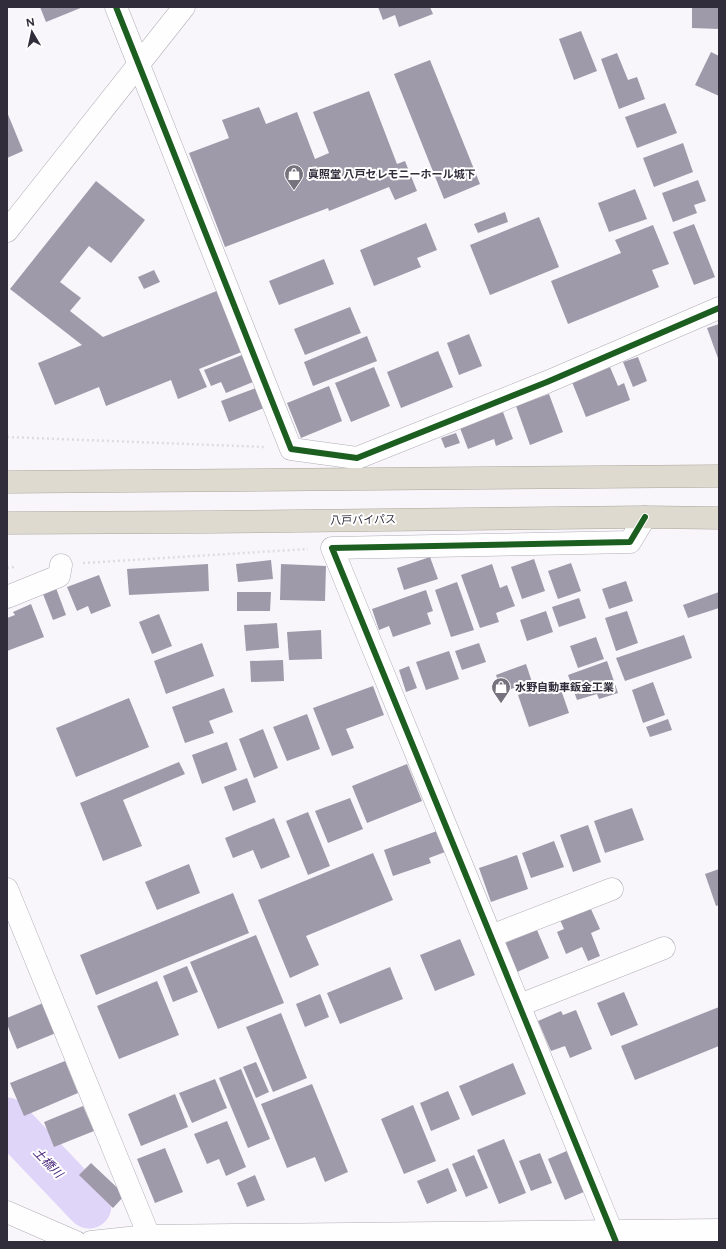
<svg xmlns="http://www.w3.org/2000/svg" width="726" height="1249" font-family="Figtree,'Noto Sans JP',sans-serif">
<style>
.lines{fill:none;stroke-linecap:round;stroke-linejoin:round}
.river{stroke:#ded5f8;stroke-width:45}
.building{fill:#9f9aaa}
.minor-casing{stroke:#b0adb6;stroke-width:23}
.tertiary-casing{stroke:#b0adb6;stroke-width:23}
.trunk-casing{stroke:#aba59a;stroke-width:23}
.path{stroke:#dddcde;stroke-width:2.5;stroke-dasharray:2 3;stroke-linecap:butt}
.minor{stroke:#fefefe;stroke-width:22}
.tertiary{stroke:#fefefe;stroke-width:22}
.trunk{stroke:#dedad0;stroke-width:22}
.cycleway-casing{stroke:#fff;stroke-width:8}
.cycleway{stroke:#1b5e20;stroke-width:6}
.labels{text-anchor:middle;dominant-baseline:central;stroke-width:4;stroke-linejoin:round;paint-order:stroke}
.poi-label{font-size:11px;font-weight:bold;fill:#312d3b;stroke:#fff;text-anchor:start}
.street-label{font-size:11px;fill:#312d3b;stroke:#fff}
.water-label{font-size:12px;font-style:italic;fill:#48257d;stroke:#fff}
</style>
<rect width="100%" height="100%" fill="#f8f6fb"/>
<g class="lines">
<polyline class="river" points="7,1120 89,1206"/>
</g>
<g class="building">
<polygon points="40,7 83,7 46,22"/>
<polygon points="378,7 430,7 433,14 399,27 395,15 383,20"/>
<polygon points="692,7 719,7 719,29 692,28"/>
<polygon points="581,31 597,71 574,80 559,39"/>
<polygon points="711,52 719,56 719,96 695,85"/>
<polygon points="617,53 628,80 637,77 645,99 619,109 601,59"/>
<polygon points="430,60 480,184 444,199 394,74"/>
<polygon points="369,91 397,164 405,161 417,191 395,200 389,187 329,211 328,208 225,247 189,153 229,138 222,120 259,107 266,124 297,112 315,159 329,153 313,112"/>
<polygon points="665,103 677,133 637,148 625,117"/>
<polygon points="7,112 23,151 7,158"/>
<polygon points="683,143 693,172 654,187 643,158"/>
<polygon points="698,180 706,201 694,205 697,213 673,222 662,193"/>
<polygon points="96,181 145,220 111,263 89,246 60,282 81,298 70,311 103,337 219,290 244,351 199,369 207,387 178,399 171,380 106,406 99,387 55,405 38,363 82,345 10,289"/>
<polygon points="635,189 647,219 609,232 598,203"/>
<polygon points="505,212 508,222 478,233 474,224"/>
<polygon points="539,217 559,267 490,295 470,245"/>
<polygon points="426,223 437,250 417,258 421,267 374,286 360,250"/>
<polygon points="694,224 715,277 694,285 673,232"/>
<polygon points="653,225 669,264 652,270 659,287 568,324 551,281 621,253 615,240"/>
<polygon points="324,259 334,284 279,305 269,281"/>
<polygon points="154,270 160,282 144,289 138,277"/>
<polygon points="350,307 361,333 305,355 294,329"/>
<polygon points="719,324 719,361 707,328"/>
<polygon points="469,334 482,366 459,375 447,343"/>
<polygon points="367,336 377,361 313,386 304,362"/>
<polygon points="438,351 453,387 401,408 387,372"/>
<polygon points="242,355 253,382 226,393 221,382 211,386 204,370"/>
<polygon points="638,357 647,381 633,387 623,362"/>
<polygon points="374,367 390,406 351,422 335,383"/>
<polygon points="610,367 618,386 624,383 630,400 586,417 572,382"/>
<polygon points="329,386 342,421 301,438 287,403"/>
<polygon points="256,388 264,408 229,422 221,401"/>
<polygon points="549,394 563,432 530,445 516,406"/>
<polygon points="503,412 513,439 496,446 494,439 468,449 460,428"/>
<polygon points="456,433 460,443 445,448 441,438"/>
<polygon points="430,557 438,579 404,590 397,568"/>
<polygon points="534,559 545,591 522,599 511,567"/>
<polygon points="271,560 273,579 238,582 236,564"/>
<polygon points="571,563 581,591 558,599 548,571"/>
<polygon points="208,564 209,591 129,595 127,569"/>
<polygon points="281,564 326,566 325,601 280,600"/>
<polygon points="492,564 500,588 507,585 515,606 496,613 499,622 480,628 461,575"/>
<polygon points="99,575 111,606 91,614 88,606 77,611 67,587"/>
<polygon points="626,581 633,601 609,609 602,589"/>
<polygon points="457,582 474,630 451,637 435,590"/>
<polygon points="56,588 66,615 53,620 43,594"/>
<polygon points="426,590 433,611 427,613 431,624 393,637 389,626 379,630 372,609"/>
<polygon points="237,592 271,592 270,611 237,611"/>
<polygon points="719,592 719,608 688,618 683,605"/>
<polygon points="579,598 586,618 559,627 552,607"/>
<polygon points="31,604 44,637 7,651 7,618 15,615 13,612"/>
<polygon points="546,611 553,632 527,641 520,620"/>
<polygon points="627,611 638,643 616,651 605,618"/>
<polygon points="159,614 172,646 152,654 139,622"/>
<polygon points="277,623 279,648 246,651 244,625"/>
<polygon points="321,630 322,659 289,660 287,632"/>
<polygon points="684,635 692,658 625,681 616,658"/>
<polygon points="596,637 604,659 578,668 570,646"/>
<polygon points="202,643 214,676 166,694 154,661"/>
<polygon points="479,643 486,662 462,670 455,651"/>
<polygon points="449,651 459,679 426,690 416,662"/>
<polygon points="283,660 284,681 251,682 250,661"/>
<polygon points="607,661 618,693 599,699 597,694 577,700 568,675"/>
<polygon points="526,664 532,682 502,692 496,675"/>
<polygon points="409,666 417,688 406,692 399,670"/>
<polygon points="558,681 569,713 529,727 518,695"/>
<polygon points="653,682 665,715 643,723 632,690"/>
<polygon points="373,686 384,715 346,729 354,748 332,756 313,708"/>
<polygon points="224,688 233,712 209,721 214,733 185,743 172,707"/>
<polygon points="129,698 149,747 76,777 56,728"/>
<polygon points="307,714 320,749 287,761 273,727"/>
<polygon points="668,719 672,730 650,737 646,727"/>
<polygon points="263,729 278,768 254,778 239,739"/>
<polygon points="227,742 237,770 202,784 192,755"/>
<polygon points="179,762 185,774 123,800 142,846 103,861 80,803"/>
<polygon points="407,764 422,801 367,823 352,786"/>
<polygon points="247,778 256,802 233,811 224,787"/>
<polygon points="350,798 363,829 328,843 315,811"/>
<polygon points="632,808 644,840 605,853 594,821"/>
<polygon points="308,812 330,866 308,875 286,821"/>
<polygon points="274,818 290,857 261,869 253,850 233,858 225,838"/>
<polygon points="588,825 601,862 573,872 560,835"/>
<polygon points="437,831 445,852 429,858 431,863 393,876 384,850"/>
<polygon points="554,841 564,867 531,878 522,853"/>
<polygon points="373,853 393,900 306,936 319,965 290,978 258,900"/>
<polygon points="517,855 528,889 491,902 479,868"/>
<polygon points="189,864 200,893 157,910 145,882"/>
<polygon points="719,869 719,905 716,906 705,874"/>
<polygon points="233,893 249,933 96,995 80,955"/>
<polygon points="590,907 600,929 591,933 600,956 588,961 582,947 566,954 557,932 564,929 560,920"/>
<polygon points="537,930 549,958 517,972 505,943"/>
<polygon points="256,935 284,1003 218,1029 190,962"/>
<polygon points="460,939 475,975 435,991 420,955"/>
<polygon points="187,966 198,992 173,1002 163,976"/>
<polygon points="390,967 403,999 340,1024 327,993"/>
<polygon points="157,981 179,1035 119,1059 97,1006"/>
<polygon points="624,992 638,1025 611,1036 597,1003"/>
<polygon points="320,994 329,1017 305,1027 296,1004"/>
<polygon points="43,1003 56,1033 17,1049 7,1024 7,1018"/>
<polygon points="719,1007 719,1046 635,1080 621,1046"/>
<polygon points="576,1010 592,1049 570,1058 565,1046 551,1051 538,1021 561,1011 563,1015"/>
<polygon points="281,1013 307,1078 273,1092 246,1027"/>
<polygon points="65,1061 78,1093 24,1116 10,1083"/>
<polygon points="256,1062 269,1092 256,1098 243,1067"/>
<polygon points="513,1063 526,1094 472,1116 459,1086"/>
<polygon points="241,1069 270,1139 248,1148 219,1078"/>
<polygon points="215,1079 227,1108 192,1123 179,1093"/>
<polygon points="312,1084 348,1172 325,1182 315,1157 287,1168 261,1104"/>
<polygon points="448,1091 460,1119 431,1131 420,1103"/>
<polygon points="175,1094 188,1127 141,1146 128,1114"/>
<polygon points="413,1105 436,1161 404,1174 381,1119"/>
<polygon points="83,1106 94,1131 54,1147 44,1122"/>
<polygon points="227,1121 246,1167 226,1176 219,1159 207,1164 194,1134"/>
<polygon points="504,1139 526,1193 499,1204 477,1150"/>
<polygon points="165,1148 183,1192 155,1203 137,1159"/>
<polygon points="569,1150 586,1191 565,1200 548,1159"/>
<polygon points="540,1153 552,1183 531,1191 519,1161"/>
<polygon points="474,1155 488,1188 466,1197 452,1164"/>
<polygon points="91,1163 125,1195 113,1208 79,1175"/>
<polygon points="448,1168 457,1191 427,1204 417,1181"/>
<polygon points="255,1175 265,1200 247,1207 237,1183"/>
</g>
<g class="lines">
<defs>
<g id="minor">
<polyline points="116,7 291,449 357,458 547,382 719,308"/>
<polyline points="7,597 59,576 61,565"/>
<polyline points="7,889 149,1236"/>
<polyline points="491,936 612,889"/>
<polyline points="520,1005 664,948"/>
<polyline points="616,1242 332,548 630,542 645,517"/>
</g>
<g id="tertiary">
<polyline points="7,231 184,7"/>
<polyline points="7,1212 76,1242"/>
<polyline points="91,1242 147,1236 719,1230"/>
</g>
<g id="trunk">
<polyline points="7,482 719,476"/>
<polyline points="7,523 208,522 645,517 719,518"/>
</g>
</defs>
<use href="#minor" class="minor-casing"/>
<use href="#tertiary" class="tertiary-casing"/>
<use href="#trunk" class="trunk-casing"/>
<g class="path">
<polyline points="7,437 265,447"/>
<polyline points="83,563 308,549"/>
<polyline points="7,568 14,567"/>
</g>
<use href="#minor" class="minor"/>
<use href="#tertiary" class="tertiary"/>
<use href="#trunk" class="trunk"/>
<defs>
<g id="cycleway">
<polyline points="116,7 291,449 357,458 547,382 719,308"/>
<polyline points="616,1242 332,548 630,542 645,517"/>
</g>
</defs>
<use href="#cycleway" class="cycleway-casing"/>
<use href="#cycleway" class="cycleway"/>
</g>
<defs>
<symbol id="shop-pin" viewBox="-11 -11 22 30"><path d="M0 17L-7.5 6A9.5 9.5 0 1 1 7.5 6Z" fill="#77737e" stroke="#fff"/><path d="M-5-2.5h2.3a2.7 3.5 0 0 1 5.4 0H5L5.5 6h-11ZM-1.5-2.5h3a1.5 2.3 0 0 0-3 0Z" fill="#fff"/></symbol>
</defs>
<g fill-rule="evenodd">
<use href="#shop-pin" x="283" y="163" width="22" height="30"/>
<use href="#shop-pin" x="490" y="676" width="22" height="30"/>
</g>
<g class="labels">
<g class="poi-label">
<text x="308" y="174">眞照堂 八戸セレモニーホール城下</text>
<text x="515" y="687">水野自動車鈑金工業</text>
</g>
<g class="street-label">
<text transform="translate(363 520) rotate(-1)">八戸バイパス</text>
</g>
<g class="water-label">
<text transform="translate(48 1163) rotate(46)">土橋川</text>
</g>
</g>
<rect width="726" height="1249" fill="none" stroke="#312d3b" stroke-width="16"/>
<g transform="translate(32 32) rotate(351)" stroke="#ffffff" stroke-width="3" paint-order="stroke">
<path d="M0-3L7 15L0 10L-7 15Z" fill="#312d3b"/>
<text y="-6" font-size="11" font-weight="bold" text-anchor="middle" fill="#312d3b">N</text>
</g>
</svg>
